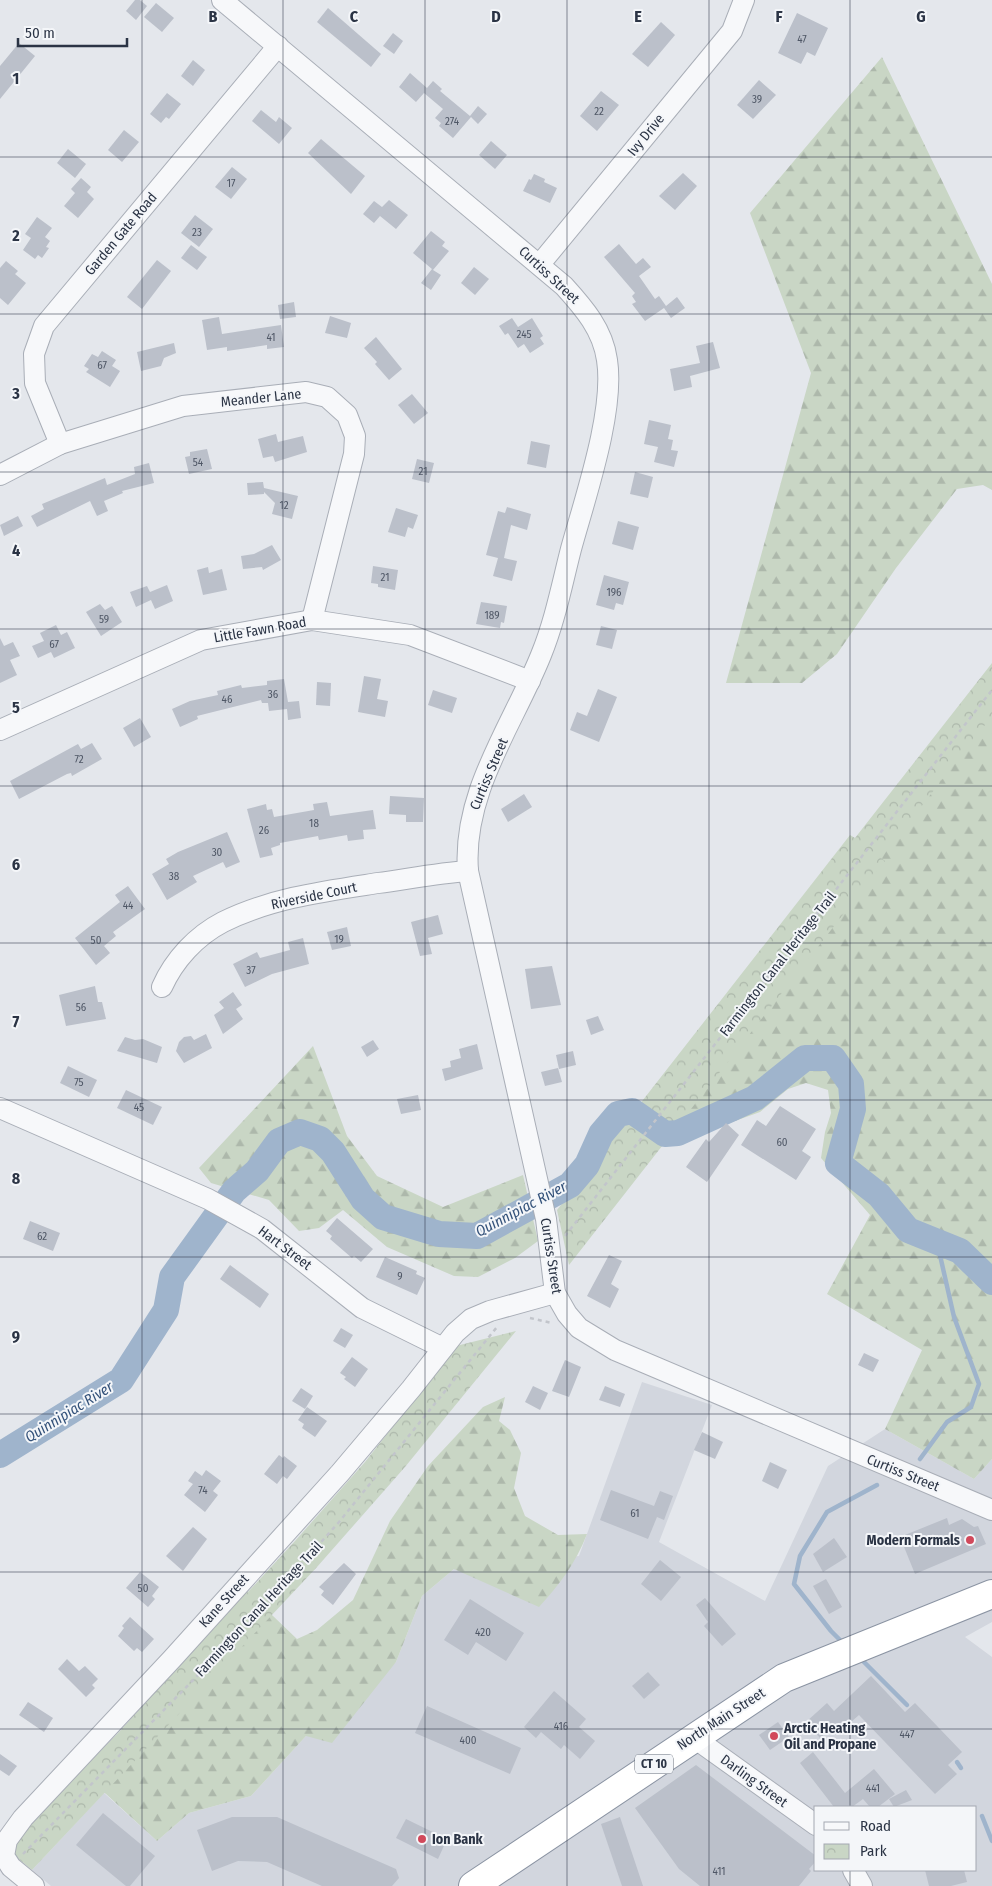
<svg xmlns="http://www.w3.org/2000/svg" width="992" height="1886" font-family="'Fira Sans Condensed',sans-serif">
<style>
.built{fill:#d2d6de;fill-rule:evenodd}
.forest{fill:url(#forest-firs)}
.park{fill:url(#park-crowns)}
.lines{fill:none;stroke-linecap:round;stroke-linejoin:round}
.stream{stroke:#9fb4cc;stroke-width:4.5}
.river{stroke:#9fb4cc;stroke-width:26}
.building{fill:#bbc0ca}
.minor-casing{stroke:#a9aeb7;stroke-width:22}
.highway-casing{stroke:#8b94a3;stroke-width:30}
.path{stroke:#c2c5cb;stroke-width:2.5;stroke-dasharray:4 4;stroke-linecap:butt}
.minor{stroke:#f7f8fa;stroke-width:20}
.highway{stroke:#fff;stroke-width:28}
.grid{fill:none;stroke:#2b3445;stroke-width:1;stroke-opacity:0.55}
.poi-dot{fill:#d1495b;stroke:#f4f6f9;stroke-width:2}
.labels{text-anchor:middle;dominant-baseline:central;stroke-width:4;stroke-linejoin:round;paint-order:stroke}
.number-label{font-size:11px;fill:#4f5766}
.shield{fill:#f4f6f9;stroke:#676e7b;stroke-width:1}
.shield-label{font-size:12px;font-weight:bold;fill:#2b3445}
.street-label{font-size:14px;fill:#2b3445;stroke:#f4f6f9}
.poi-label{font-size:14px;font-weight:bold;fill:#2b3445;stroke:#f4f6f9;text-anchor:start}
.water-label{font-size:15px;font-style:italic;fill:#34527a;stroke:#f4f6f9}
.grid-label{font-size:16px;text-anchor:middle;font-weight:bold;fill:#2b3445;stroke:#f4f6f9;stroke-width:4;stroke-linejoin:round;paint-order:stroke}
</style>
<defs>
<pattern id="forest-firs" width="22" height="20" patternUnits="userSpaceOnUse" patternTransform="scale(1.25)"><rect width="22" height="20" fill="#c9d6c5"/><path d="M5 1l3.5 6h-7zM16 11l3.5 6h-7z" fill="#adb8ab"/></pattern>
<pattern id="park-crowns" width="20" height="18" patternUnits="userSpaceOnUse" patternTransform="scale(1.25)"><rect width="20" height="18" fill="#c9d6c5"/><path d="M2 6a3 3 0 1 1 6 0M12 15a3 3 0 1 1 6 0" fill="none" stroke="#adb8ab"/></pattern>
</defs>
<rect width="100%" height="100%" fill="#e4e7ec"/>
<path class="built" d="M 642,1382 L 712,1405 L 659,1542 L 765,1601 L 828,1466 L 885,1429 L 974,1479 L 992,1459 L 992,1622 L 965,1637 L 992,1657 L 992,1886 L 51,1886 L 32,1870 L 104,1793 L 157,1841 L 189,1813 L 251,1796 L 306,1736 L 396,1662 L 422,1596 L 454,1569 L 579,1556 ZM 816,1807 L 976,1807 L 976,1870 L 816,1870 Z"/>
<g class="forest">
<polygon points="882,57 992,284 992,490 983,485 957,489 896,568 837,654 802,683 726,683 811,373 750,213"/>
<polygon points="992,714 992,1459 974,1479 885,1429 922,1350 827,1294 870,1215 821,1158 825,1132 831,1113 828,1090 806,1083 788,1089 760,1112 707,1131 680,1115"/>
<polygon points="313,1046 347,1136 377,1176 443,1207 523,1175 538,1241 515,1258 478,1277 454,1276 387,1247 343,1210 319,1228 299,1231 269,1200 211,1183 199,1168"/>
<path d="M 505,1397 L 499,1421 L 510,1430 L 521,1453 L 514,1488 L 525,1516 L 558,1535 L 587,1534 C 576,1563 559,1585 539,1607 L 454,1569 L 422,1596 L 396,1662 L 332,1743 L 306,1736 L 251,1796 L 189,1813 L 157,1841 L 93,1782 L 124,1727 L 245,1589 L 297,1639 L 317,1630 L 353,1600 L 390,1521 L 428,1466 L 483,1407 Z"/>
</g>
<g class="park">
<polygon points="992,663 992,716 881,858 885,861 569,1265 557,1210 850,835 855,838"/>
<polygon points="516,1331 405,1467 317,1567 32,1870 5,1848 119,1732 295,1541 365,1462 456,1346"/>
</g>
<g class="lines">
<g class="stream">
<polyline points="920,1459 947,1422 971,1407 979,1384 954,1317 937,1242"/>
<polyline points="843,1643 831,1631 794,1584 800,1556 827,1512 877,1485"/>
<polyline points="860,1658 907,1705"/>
<polyline points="957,1762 961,1768"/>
<polyline points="982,1816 992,1841"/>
</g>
<polyline class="river" points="0,1455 121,1380 166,1310 172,1277 234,1191 257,1171 279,1141 300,1132 320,1139 333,1152 363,1199 383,1217 439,1234 477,1236 570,1185 587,1165 601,1134 618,1114 632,1111 665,1134 678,1133 755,1098 805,1058 833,1058 851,1084 853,1109 838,1163 879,1195 908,1230 960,1251 992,1282"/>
</g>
<g class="building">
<polygon points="135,0 140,0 147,6 136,20 126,11"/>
<polygon points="156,3 174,18 162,32 144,17"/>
<polygon points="328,8 381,54 371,67 317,22"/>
<polygon points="797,13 828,28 815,56 807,52 801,64 778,53"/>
<polygon points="661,22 675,35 648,67 632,54"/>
<polygon points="393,33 403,41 394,54 383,46"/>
<polygon points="19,43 35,56 0,99 0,66"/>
<polygon points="193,60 205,70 193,86 181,76"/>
<polygon points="410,73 427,88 433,81 442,89 440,91 470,116 478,106 487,114 478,124 471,117 453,138 439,126 441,123 435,118 443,109 424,93 416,102 399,87"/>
<polygon points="759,80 776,95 753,119 737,105"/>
<polygon points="601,91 619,105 597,131 580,116"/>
<polygon points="167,93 181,104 169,119 166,117 161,123 150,114"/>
<polygon points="261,110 276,122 279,117 292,128 279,144 252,121"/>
<polygon points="124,130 139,142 122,162 108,150"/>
<polygon points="321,139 365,176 351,194 308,153"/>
<polygon points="491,141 507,155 495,169 479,155"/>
<polygon points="68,149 86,164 75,178 57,163"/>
<polygon points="232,167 247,179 231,199 215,187"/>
<polygon points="683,173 697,186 675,210 659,196"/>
<polygon points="534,174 545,179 544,182 557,188 550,203 523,191 529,179 531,180"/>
<polygon points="81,178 91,187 87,192 94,199 78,218 64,206 75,193 71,189"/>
<polygon points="389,200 408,215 396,229 380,216 374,223 363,214 374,201 382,207"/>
<polygon points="195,215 213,229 199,247 181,233"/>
<polygon points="37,217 52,228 45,237 50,241 46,247 49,248 42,258 38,255 35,259 23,250 31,238 25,234"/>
<polygon points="431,231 445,242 442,246 449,251 433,270 441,275 431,290 421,283 432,269 413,253"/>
<polygon points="619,244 636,264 643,258 651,267 639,276 655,299 659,296 666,306 677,297 685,308 671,318 664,308 645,321 632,304 636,302 632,296 635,293 604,257"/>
<polygon points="191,245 207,257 197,270 181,258"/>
<polygon points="157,260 171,271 142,309 127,297"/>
<polygon points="6,261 18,271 15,274 26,283 8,305 0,298 0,268"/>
<polygon points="474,267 489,279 475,295 461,283"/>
<polygon points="294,302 296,317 280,319 278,305"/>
<polygon points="330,316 351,323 347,338 325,333"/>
<polygon points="219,317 222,334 281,325 284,347 267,349 267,345 227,351 227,347 207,350 202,320"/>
<polygon points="512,318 518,327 532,318 543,336 540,338 544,344 530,353 524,344 518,348 508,333 505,335 499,326"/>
<polygon points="376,337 402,369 389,380 375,364 377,362 364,348"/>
<polygon points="713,342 720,368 690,376 692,387 674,391 670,369 700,363 696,346"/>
<polygon points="174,343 176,353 164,358 161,366 141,371 137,352"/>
<polygon points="102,351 116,360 112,366 120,371 110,387 86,372 89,369 84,366 92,354 98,357"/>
<polygon points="412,394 428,413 414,424 398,405"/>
<polygon points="649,420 671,425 668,439 673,440 671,450 678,451 674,467 654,462 658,447 644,444"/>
<polygon points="276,434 278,442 303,436 307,452 275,462 273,456 263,458 258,439"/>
<polygon points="531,441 550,445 546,468 527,464"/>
<polygon points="207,449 212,469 189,474 185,457 190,456 190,452"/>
<polygon points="417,459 434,463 429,483 412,479"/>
<polygon points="149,463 154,483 122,491 123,493 104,501 108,511 97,516 90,501 37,527 31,516 44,509 42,504 105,478 107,485 135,474 134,467"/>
<polygon points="635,472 653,477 648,498 630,494"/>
<polygon points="263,482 264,488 298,496 292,519 272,514 275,503 264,492 264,494 248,495 247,483"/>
<polygon points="507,507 531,514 527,530 511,525 504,558 517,561 512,581 493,576 498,558 486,555 498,511 505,513"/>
<polygon points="396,508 418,515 413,529 408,527 405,537 388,532"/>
<polygon points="18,516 23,526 4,536 0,525"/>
<polygon points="618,521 639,527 633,550 612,544"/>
<polygon points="272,545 281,560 263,570 262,567 243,569 241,556 254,554"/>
<polygon points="373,566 398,570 395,590 378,587 378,584 371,583"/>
<polygon points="208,567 209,573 222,569 227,590 203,595 197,570"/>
<polygon points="604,575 629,582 623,605 616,603 614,610 596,605"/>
<polygon points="167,585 173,601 155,609 151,600 136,607 130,592 147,586 150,592"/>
<polygon points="481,602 507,606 504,623 501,622 500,628 476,624"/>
<polygon points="100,604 105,610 112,606 122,622 101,636 86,612"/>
<polygon points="56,625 61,635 67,632 75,648 54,658 51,652 38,658 32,646 44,641 40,633"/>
<polygon points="601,626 617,630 612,649 596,645"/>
<polygon points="0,638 4,646 13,642 20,656 10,660 17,675 0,683"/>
<polygon points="364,676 381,679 377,699 388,701 385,717 358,712"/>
<polygon points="284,679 288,702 299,701 301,718 288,720 287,709 269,711 268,703 262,703 261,700 197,716 198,719 180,727 172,709 190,701 218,695 217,691 241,685 242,688 267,685 267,681"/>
<polygon points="317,682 331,683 330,706 316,705"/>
<polygon points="598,689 617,697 599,742 570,730 577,712 587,716"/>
<polygon points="433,690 457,698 452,713 428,705"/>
<polygon points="140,718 151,737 134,747 123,728"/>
<polygon points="92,743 102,759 72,776 71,773 67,774 19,799 10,781 78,744 81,749"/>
<polygon points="524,794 532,807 508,822 501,809"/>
<polygon points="390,796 424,798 423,822 406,822 406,815 389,814"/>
<polygon points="327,802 330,816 373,810 376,829 363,830 364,839 348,841 347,835 319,840 318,836 280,843 280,845 271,848 273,855 260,858 247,809 266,804 267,810 272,809 274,817 314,810 313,804"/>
<polygon points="227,832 240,862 226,868 223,862 193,876 197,882 167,900 152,874 169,864 166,859 178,852"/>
<polygon points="128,886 145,909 113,932 116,936 104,946 110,953 96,965 75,938 120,902 115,895"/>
<polygon points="438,915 443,934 428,938 432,954 420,956 411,922"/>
<polygon points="347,927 351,946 332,950 327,932"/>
<polygon points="303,938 309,964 272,974 245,987 233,964 257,952 260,958 290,950 288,942"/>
<polygon points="552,966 561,1005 531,1009 525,969"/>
<polygon points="95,986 98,1002 102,1002 106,1019 66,1026 59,995"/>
<polygon points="233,992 242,1005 236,1009 243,1019 223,1034 214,1015 224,1008 219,1002"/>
<polygon points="598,1016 604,1030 591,1035 586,1020"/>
<polygon points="206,1034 212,1048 184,1063 176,1051 179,1042 184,1037 191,1036 194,1040"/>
<polygon points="125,1037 135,1040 143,1039 162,1047 157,1063 117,1051"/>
<polygon points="373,1040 379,1049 367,1057 361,1047"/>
<polygon points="477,1044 483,1069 445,1081 442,1069 451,1067 450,1061 461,1058 459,1049"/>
<polygon points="573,1051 576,1065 559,1069 556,1055"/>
<polygon points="68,1066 97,1080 89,1097 60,1083"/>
<polygon points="558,1068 562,1082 545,1086 541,1072"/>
<polygon points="126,1090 162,1107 153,1125 117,1108"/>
<polygon points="418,1095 421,1110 401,1114 397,1099"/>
<polygon points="780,1106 816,1129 802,1151 811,1157 796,1180 741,1145 757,1120 766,1126"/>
<polygon points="726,1123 739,1135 707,1182 686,1167 706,1139 709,1142"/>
<polygon points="337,1218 373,1249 361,1262 354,1256 352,1258 330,1239 332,1236 326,1231"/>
<polygon points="30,1221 60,1233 53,1251 23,1239"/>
<polygon points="609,1255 622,1261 611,1284 619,1289 610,1308 587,1296"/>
<polygon points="385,1257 417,1271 416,1274 425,1278 417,1295 376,1277"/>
<polygon points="230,1265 269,1294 260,1308 220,1279"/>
<polygon points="341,1328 353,1335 345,1348 333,1341"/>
<polygon points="864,1353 879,1360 873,1372 858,1365"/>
<polygon points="352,1357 368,1369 355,1387 344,1379 346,1377 340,1373"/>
<polygon points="565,1360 581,1367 569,1397 552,1391"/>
<polygon points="533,1386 548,1393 540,1410 525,1402"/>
<polygon points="605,1386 625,1394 620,1407 599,1400"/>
<polygon points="301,1388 313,1396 305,1409 292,1401"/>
<polygon points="307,1407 327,1421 315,1437 302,1428 304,1424 298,1420"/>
<polygon points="702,1432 723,1442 715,1459 694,1450"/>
<polygon points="279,1455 283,1458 284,1456 297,1466 287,1479 283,1476 277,1484 264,1474"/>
<polygon points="770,1462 787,1470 778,1489 762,1481"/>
<polygon points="206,1470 221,1481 213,1491 218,1495 205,1512 184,1495 193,1484 188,1481 195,1471 202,1476"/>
<polygon points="611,1490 654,1506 660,1491 673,1496 664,1520 657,1517 648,1539 600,1520"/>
<polygon points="947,1518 949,1525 962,1519 974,1527 978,1526 986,1544 915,1574 900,1537"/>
<polygon points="193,1527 207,1539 183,1571 166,1556"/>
<polygon points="834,1538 847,1557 823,1572 813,1554"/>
<polygon points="660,1560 681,1577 661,1601 641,1584"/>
<polygon points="344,1563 356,1574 333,1605 321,1595 324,1591 319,1587"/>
<polygon points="140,1572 159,1587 152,1596 155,1599 148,1607 126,1588"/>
<polygon points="826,1579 842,1607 829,1614 813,1586"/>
<polygon points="705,1598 736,1634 722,1646 704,1626 708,1622 696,1605"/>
<polygon points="470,1599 524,1633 506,1661 476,1642 468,1655 444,1640"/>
<polygon points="130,1617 154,1639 142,1652 137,1648 134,1651 118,1636 124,1628 122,1626"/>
<polygon points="67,1659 79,1671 85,1666 98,1679 92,1685 95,1688 86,1697 58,1669"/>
<polygon points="648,1672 660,1685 644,1699 632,1686"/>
<polygon points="871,1676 905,1712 915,1703 962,1752 948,1765 957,1774 935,1794 859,1715 836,1735 830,1729 820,1738 806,1722 827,1703 834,1711"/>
<polygon points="554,1691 586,1719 579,1727 595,1741 580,1759 564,1745 561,1749 541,1732 536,1738 524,1727"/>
<polygon points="28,1702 53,1718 44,1732 19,1715"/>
<polygon points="427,1706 521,1748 510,1774 415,1733"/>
<polygon points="778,1722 789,1737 770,1750 759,1735"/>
<polygon points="813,1752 845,1793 874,1769 895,1794 878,1807 870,1807 863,1799 852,1807 834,1807 800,1763"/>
<polygon points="0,1754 17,1766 9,1776 0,1770"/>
<polygon points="696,1765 816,1856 816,1861 809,1869 811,1871 799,1886 700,1886 679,1869 635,1808"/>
<polygon points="906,1790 912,1800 894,1807 889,1799"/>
<polygon points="103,1813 155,1856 130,1886 126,1886 76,1845"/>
<polygon points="232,1817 277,1817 396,1869 399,1878 392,1886 322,1886 267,1862 238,1861 212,1871 197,1830"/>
<polygon points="620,1817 643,1886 622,1886 601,1824"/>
<polygon points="406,1819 447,1839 438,1859 396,1838"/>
<polygon points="925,1870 964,1870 967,1882 951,1886 929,1886"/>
</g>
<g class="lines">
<defs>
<g id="minor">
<path d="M 222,0 L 564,286 C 584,308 603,330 607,360 C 615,411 585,498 571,549 C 562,584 555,621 541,655 C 513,725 462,792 468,871 L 546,1219 L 555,1293 L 567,1314 L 579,1328 L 615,1350 L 992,1510"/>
<polyline points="540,264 732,31 744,0"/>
<polyline points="60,444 35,383 34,354 44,326 278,46"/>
<polyline points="0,475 60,444 183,406 306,392 327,397 347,415 355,436 354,454 312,620"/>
<polyline points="0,730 201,640 312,620 410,635 530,681"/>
<path d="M 162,987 C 174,960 196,936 223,922 C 271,898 326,891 378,883 C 408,879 438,873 468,871"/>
<polyline points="0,1108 208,1199 262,1229 362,1308 443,1348"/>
<polyline points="693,1737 816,1825"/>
<polyline points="853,1870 862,1886"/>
<polyline points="34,1886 11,1867 4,1856 7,1840 23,1818 172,1659 340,1473 411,1389 455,1333 471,1319 490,1311 555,1293"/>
</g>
<polyline id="highway" points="473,1886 784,1678 992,1594"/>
</defs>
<use href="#minor" class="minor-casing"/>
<use href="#highway" class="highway-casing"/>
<g class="path">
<polyline points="565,1236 992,690"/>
<polyline points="530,1318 552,1323"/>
<polyline points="23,1854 247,1625 339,1522 497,1327"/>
</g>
<use href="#minor" class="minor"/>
<use href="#highway" class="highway"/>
</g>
<path class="grid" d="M 142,0 L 142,1886M 283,0 L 283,1886M 425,0 L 425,1886M 567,0 L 567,1886M 709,0 L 709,1886M 850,0 L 850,1807M 0,157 L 992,157M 0,314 L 992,314M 0,472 L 992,472M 0,629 L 992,629M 0,786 L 992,786M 0,943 L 992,943M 0,1100 L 992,1100M 0,1257 L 992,1257M 0,1414 L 992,1414M 0,1572 L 992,1572M 0,1729 L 992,1729M 850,1870 L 850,1886"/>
<g class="poi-dot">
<circle cx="970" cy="1540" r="5"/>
<circle cx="774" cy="1736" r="5"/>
<circle cx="422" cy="1839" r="5"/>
</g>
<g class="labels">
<g class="number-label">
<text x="802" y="39">47</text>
<text x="757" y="99">39</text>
<text x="599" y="111">22</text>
<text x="452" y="121">274</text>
<text x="231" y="183">17</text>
<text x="197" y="232">23</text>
<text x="524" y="334">245</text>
<text x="271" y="337">41</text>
<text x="102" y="365">67</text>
<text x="198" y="462">54</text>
<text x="423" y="471">21</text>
<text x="284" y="505">12</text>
<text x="385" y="577">21</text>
<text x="614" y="592">196</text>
<text x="492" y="615">189</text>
<text x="104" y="619">59</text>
<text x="54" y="644">67</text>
<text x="273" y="694">36</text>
<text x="227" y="699">46</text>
<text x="79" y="759">72</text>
<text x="314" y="823">18</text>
<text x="264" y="830">26</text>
<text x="217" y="852">30</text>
<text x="174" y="876">38</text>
<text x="128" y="905">44</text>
<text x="339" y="939">19</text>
<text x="96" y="940">50</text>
<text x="251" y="970">37</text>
<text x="81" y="1007">56</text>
<text x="79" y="1082">75</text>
<text x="139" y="1107">45</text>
<text x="782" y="1142">60</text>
<text x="42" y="1236">62</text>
<text x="400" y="1276">9</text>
<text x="203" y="1490">74</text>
<text x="635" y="1513">61</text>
<text x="143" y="1588">50</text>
<text x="483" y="1632">420</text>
<text x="561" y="1726">416</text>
<text x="907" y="1734">447</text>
<text x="468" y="1740">400</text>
<text x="873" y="1788">441</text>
<text x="719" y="1871">411</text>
</g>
<rect class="shield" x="635" y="1754.5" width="38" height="19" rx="4"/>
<g class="shield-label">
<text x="654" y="1764">CT 10</text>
</g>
<g class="street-label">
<text transform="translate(646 135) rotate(-51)">Ivy Drive</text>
<text transform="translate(121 234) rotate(-50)">Garden Gate Road</text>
<text transform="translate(549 275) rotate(43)">Curtiss Street</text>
<text transform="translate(261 398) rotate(-6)">Meander Lane</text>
<text transform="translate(260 630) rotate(-10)">Little Fawn Road</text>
<text transform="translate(489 774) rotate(-67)">Curtiss Street</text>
<text transform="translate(314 896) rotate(-12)">Riverside Court</text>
<text transform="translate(778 964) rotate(-52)">Farmington Canal Heritage Trail</text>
<text transform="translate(285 1248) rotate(37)">Hart Street</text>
<text transform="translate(551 1256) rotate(81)">Curtiss Street</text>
<text transform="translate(903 1473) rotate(22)">Curtiss Street</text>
<text transform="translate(224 1601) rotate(-48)">Kane Street</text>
<text transform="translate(259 1609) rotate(-47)">Farmington Canal Heritage Trail</text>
<text transform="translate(721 1719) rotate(-33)">North Main Street</text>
<text transform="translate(754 1781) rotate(36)">Darling Street</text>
</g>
<g class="poi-label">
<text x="960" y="1540" text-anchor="end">Modern Formals</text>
<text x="784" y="1728">Arctic Heating<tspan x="784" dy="16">Oil and Propane</tspan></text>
<text x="432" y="1839">Ion Bank</text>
</g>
<g class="water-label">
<text transform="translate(521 1209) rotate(-28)">Quinnipiac River</text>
<text transform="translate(69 1412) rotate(-32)">Quinnipiac River</text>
</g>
</g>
<g class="grid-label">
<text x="213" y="22">B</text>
<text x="354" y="22">C</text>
<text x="496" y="22">D</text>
<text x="638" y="22">E</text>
<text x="779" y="22">F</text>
<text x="921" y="22">G</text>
<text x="16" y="84">1</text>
<text x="16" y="241">2</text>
<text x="16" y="399">3</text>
<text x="16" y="556">4</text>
<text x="16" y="713">5</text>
<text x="16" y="870">6</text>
<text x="16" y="1027">7</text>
<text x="16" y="1184">8</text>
<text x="16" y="1342">9</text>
</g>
<rect x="814" y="1806" width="162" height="65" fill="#f4f6f9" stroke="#a4a8b1"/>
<rect x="824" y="1822" width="25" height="8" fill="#f7f8fa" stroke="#a4a8b1"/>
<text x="860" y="1831" font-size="15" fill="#2b3445">Road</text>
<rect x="824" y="1844" width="25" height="15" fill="url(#park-crowns)" stroke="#a4a8b1"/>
<text x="860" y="1856" font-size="15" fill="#2b3445">Park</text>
<path d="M18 38v8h109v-8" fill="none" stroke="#2b3445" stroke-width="2.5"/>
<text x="25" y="38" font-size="15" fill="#2b3445" stroke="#f4f6f9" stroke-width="4" paint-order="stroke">50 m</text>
</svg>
